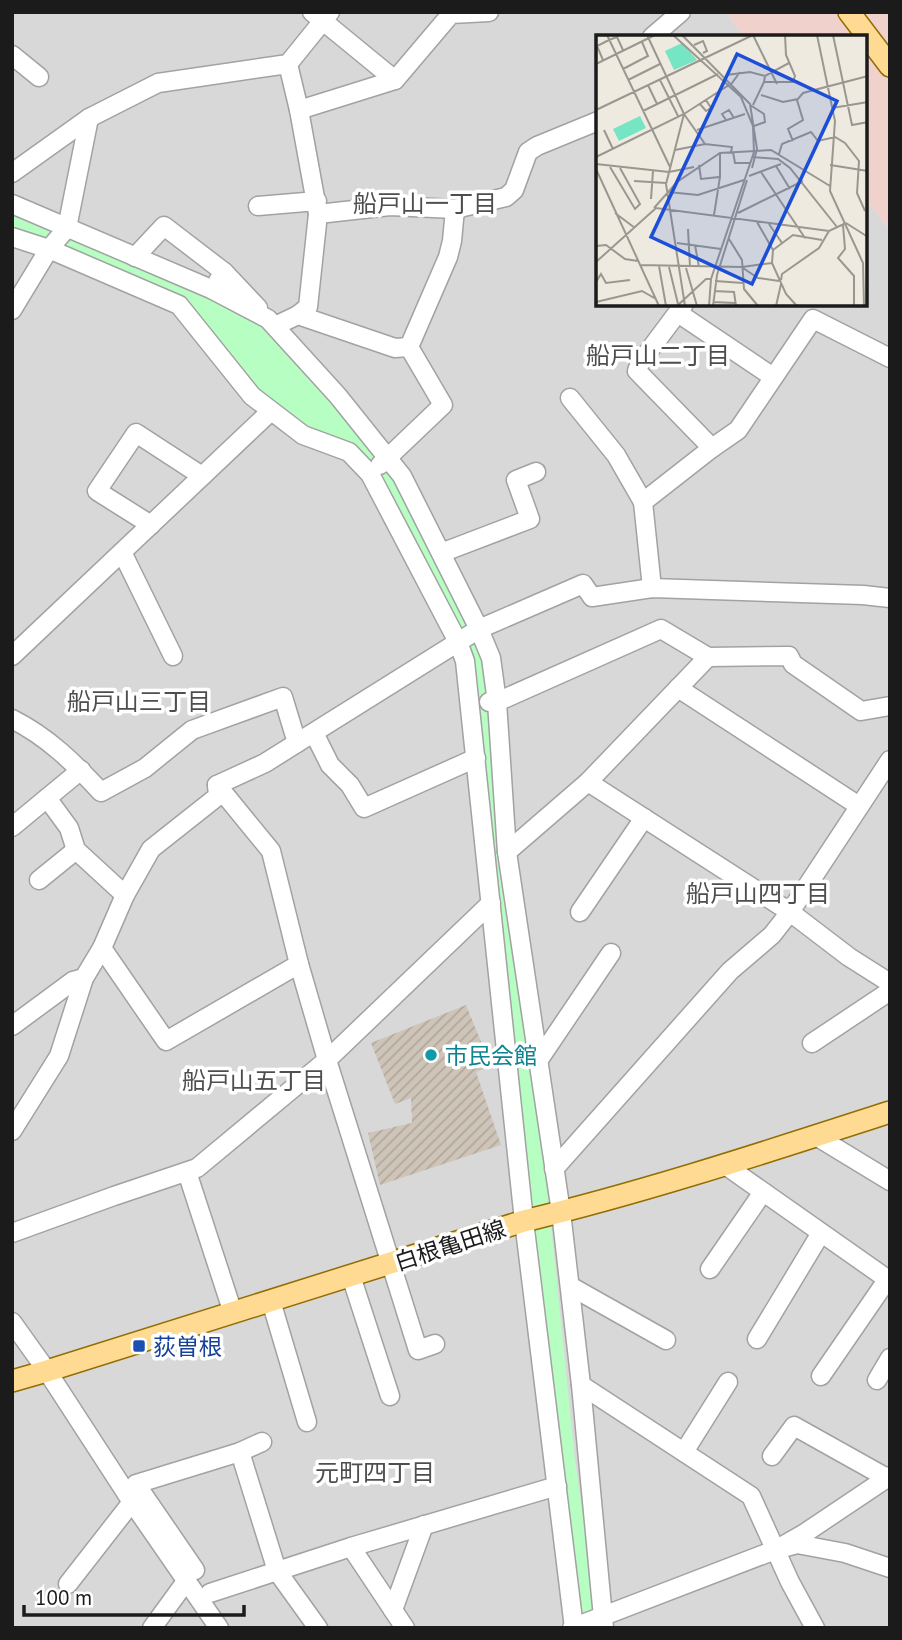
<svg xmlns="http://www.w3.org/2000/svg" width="902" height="1640" font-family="'PT Sans','Noto Sans JP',sans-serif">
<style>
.residential{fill:#d9d8d8}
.commercial{fill:#f1d1cc}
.park{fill:#b7fec2}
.building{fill:url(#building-hatch)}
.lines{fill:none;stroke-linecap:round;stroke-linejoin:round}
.minor-casing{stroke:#a2a2a2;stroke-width:21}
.major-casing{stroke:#926e00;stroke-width:24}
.minor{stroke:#fff;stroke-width:18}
.major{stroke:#ffda93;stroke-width:21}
.culture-dot{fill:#0f9aa8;stroke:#fff;stroke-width:2.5}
.transit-dot{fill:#1a4fb4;stroke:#fff;stroke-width:2.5}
.labels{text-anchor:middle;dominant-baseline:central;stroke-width:7;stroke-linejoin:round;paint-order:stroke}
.culture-label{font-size:23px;fill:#0d838f;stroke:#fff;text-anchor:start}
.street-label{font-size:23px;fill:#1b1b1b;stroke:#fff}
.transit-label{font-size:23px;fill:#164399;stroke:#fff;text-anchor:start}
.neighbourhood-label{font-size:24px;fill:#4e4e4e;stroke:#fff}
.inset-road{fill:none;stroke:#9a9791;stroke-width:2}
.view{fill:#1d4ed8;fill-opacity:0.15;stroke:#1d4ed8;stroke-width:3.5}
.inset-edge{fill:none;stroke:#1b1b1b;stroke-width:3.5}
</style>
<defs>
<pattern id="building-hatch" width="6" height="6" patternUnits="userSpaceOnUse" patternTransform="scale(1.75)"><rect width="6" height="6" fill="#cec4b8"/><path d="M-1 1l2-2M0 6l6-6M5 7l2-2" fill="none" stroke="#b0a89e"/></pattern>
</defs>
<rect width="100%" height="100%" fill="#eeeadf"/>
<polygon class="residential" points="12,12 726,12 744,37 598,37 598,304 865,304 865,198 890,231 890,1628 12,1628"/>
<polygon class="commercial" points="726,12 890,12 890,231 865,198 865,37 744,37"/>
<g class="park">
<polygon points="12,207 214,296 272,331 333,403 396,481 469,625 461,629 376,469 303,431 257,392 189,302 12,231"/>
<polygon points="470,634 484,661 499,850 548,1195 575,1460 599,1628 580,1628 551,1404 556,1397 552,1365 546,1360 467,644"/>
</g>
<polygon class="building" points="466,1005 491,1066 476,1072 501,1145 380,1185 368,1133 412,1123 411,1098 395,1104 371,1043"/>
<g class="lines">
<defs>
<g id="minor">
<polyline points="312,12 395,80"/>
<polyline points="652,37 681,12"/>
<polyline points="12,55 39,77"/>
<polyline points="288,64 299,110 395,80 451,14 489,12"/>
<polyline points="12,173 89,118 158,83 288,64 330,12"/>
<polyline points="12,204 211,289 268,319 338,396 402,476 479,629 491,658 497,702 507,852 561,1212 581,1385 604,1628"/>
<polyline points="258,206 317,201"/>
<polyline points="318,214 390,206 455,209 506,197 514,190 528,152 537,146 598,121"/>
<polyline points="12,237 49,249 179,305 252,396 303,435 349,452 370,474 458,642 465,661 524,1221 574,1628"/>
<polyline points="135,257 164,226 224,272"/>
<polyline points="218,281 224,272 258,308"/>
<polyline points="684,304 640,363 637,371 712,448"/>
<polyline points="12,310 49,249 67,228 89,118"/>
<polyline points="678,313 773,377"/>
<polyline points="298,315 308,307 318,214 299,110"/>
<polyline points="275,326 298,315 395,348 409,347 443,405 380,465"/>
<polyline points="409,347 448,257 452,241 455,209"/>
<polyline points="570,398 616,455 643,502"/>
<polyline points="151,525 97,491 136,433 202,476"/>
<polyline points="122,552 173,656"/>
<polyline points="441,553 530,519 516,480 536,472"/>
<polyline points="652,588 643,502 712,448 738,430 813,319 890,358"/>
<polyline points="12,656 271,411"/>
<polyline points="678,688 859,806"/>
<polyline points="489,702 497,702 661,629 708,657 789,656 793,664 861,711 890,706"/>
<path d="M 12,719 C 48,737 74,763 101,792 L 145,768 L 192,730 L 283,697 L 297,743"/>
<polyline points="314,733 330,765 350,785 364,808 476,758"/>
<polyline points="588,782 790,912 849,957 890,983"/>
<polyline points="217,785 271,851 299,964"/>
<polyline points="47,798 69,828 76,850 125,895"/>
<polyline points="12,827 81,770"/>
<polyline points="507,852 588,782 708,657"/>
<polyline points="39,880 76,850"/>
<polyline points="580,912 644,818"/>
<polyline points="102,948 166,1041 299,964 327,1060 418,1350 435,1344"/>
<polyline points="12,1026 73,981 84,978"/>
<polyline points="812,1043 890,991"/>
<polyline points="538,1061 611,953"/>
<polyline points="12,1131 59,1056 84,978 102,948 125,895 151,849 218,796 217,785 265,763 479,629 583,584 592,597 652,588 863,595 890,598"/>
<polyline points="816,1136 890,1181"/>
<polyline points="725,1165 890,1281"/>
<polyline points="554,1169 730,971 772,935 790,912 890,760"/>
<polyline points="187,1172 233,1313"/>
<polyline points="12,1233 114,1196 197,1168 327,1060 491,903"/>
<polyline points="710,1269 763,1192"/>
<polyline points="351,1276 390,1396"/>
<polyline points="570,1286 666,1340"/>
<polyline points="271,1301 307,1422"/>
<polyline points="12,1322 47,1371 132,1502 219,1628"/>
<polyline points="757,1339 821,1233"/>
<polyline points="821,1376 887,1280"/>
<polyline points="877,1380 890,1358"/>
<polyline points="581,1385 751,1496 790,1582 815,1628"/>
<polyline points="240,1452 277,1571 318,1628"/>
<polyline points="684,1452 728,1382"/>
<polyline points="772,1456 794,1426 887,1478"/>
<polyline points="784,1545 805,1533 890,1476"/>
<polyline points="351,1547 405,1628"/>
<polyline points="195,1570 136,1484 240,1452 262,1442"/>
<polyline points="68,1584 132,1502"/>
<polyline points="210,1593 351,1547 557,1486"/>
<polyline points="393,1610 424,1525"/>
<polyline points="152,1628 187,1580"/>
<polyline points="572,1628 775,1550 797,1544 845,1553 890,1568"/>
</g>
<g id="major">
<polyline points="849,12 890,66"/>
<path d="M 12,1381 L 47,1371 L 524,1221 C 648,1191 769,1151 890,1112"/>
</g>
</defs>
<use href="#minor" class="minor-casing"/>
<use href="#major" class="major-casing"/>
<use href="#minor" class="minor"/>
<use href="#major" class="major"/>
</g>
<circle class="culture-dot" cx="431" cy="1055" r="7"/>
<rect class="transit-dot" x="132" y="1339" width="14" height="14" rx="3.5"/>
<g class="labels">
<g class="culture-label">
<text x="445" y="1055">市民会館</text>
</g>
<g class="street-label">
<text transform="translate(450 1245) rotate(-18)">白根亀田線</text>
</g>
<g class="transit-label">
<text x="153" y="1346">荻曽根</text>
</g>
<g class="neighbourhood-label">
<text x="425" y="203">船戸山一丁目</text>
<text x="658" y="355">船戸山二丁目</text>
<text x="139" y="701">船戸山三丁目</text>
<text x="758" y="893">船戸山四丁目</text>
<text x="254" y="1080">船戸山五丁目</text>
<text x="375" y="1472">元町四丁目</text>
</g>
</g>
<g transform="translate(596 35)">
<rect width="271" height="271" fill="#eeeadf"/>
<path d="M 86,8 L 101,25 L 78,35 L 69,16 ZM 44,81 L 50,93 L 23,106 L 17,94 Z" fill="#75e5c3"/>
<path class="inset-road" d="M 11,0 L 74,132M 51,0 L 88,79 L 109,109M 77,0 L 145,62 L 157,91 L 158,117 L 115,244 L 113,271M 86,0 L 154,69 L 161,114 L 156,133M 157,0 L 181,49M 221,0 L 239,86 L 234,156 L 267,228 L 268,271M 237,0 L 256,90 L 272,87M 98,10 L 107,6 L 111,16 L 107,18M 7,25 L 1,11 L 13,5 L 21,2 L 27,15M 0,29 L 59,0M 27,34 L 52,21 L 46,7M 130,40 L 154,37 L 169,41 L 193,28M 169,41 L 168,47 L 197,47 L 199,41 L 190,20 L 189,0M 32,45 L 64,29M 64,45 L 82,81M 52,50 L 61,69M 165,60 L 187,67 L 202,64M 104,69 L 110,76 L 115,73 L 110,65M 154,70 L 168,79 L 169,87 L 158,91M 157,70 L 168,47M 236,73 L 272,67M 0,75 L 157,0M 47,76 L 122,39M 88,79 L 70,149 L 89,271M 130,85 L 126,79 L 133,75 L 138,83M 8,95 L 17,114M 101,95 L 149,79M 197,106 L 192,94 L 207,85 L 201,65 L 207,58 L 272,41M 79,115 L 109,109 L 136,112 L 135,117M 137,117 L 139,128 L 154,128M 183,119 L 186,109 L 215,97 L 222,106 L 239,102 L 249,108 L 263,126 L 261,158 L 269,176M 0,122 L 88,79 L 136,48 L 144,37M 157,122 L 182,124 L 194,133 L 241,192M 0,129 L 73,137 L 98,132M 103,130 L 105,144 L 124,142 L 118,180M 234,130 L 272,136M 180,131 L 194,154M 14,132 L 39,174 L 44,169 L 24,133M 0,134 L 63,271M 165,137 L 209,203M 153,141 L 185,129M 124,142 L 124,119M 38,146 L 70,148M 72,157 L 102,160 L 148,145M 55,164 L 57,136M 58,173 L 81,147 L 124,118 L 175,115 L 234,151M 19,178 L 39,193M 142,178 L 207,146M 161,187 L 177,215 L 176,228 L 190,259 L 201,271M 250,188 L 272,202M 173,189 L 186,208M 247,190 L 249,214 L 242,223 L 258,241 L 258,271M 92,194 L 94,232M 133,204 L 146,225 L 148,254 L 162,271M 81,208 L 125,214M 99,210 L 103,232M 0,211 L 10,210 L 29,224 L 42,226M 177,215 L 197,200 L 226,205M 0,227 L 60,173 L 233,196 L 250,188M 44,230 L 146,232 L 176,228M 63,231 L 70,271M 73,232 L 82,269M 90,233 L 101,271M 147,233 L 162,243 L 183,246M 185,245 L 186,239 L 223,213 L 233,196M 119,246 L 147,248M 0,247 L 5,239 L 10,248 L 34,245M 118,256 L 138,257 L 140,271M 0,267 L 46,256 L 60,264M 117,267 L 139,268M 81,271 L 110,244 L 115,244M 117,271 L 121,240 L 151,145M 180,271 L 185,249"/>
<path class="view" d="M 141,19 L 241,66 L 156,249 L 55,202 Z"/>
<rect width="271" height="271" class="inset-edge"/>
</g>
<rect width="902" height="1640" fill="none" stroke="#1b1b1b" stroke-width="28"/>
<path d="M24 1605v10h220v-10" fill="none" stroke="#1b1b1b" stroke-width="3.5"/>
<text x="35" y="1605" font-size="21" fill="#1b1b1b" stroke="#ffffff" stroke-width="5" paint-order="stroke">100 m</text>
</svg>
